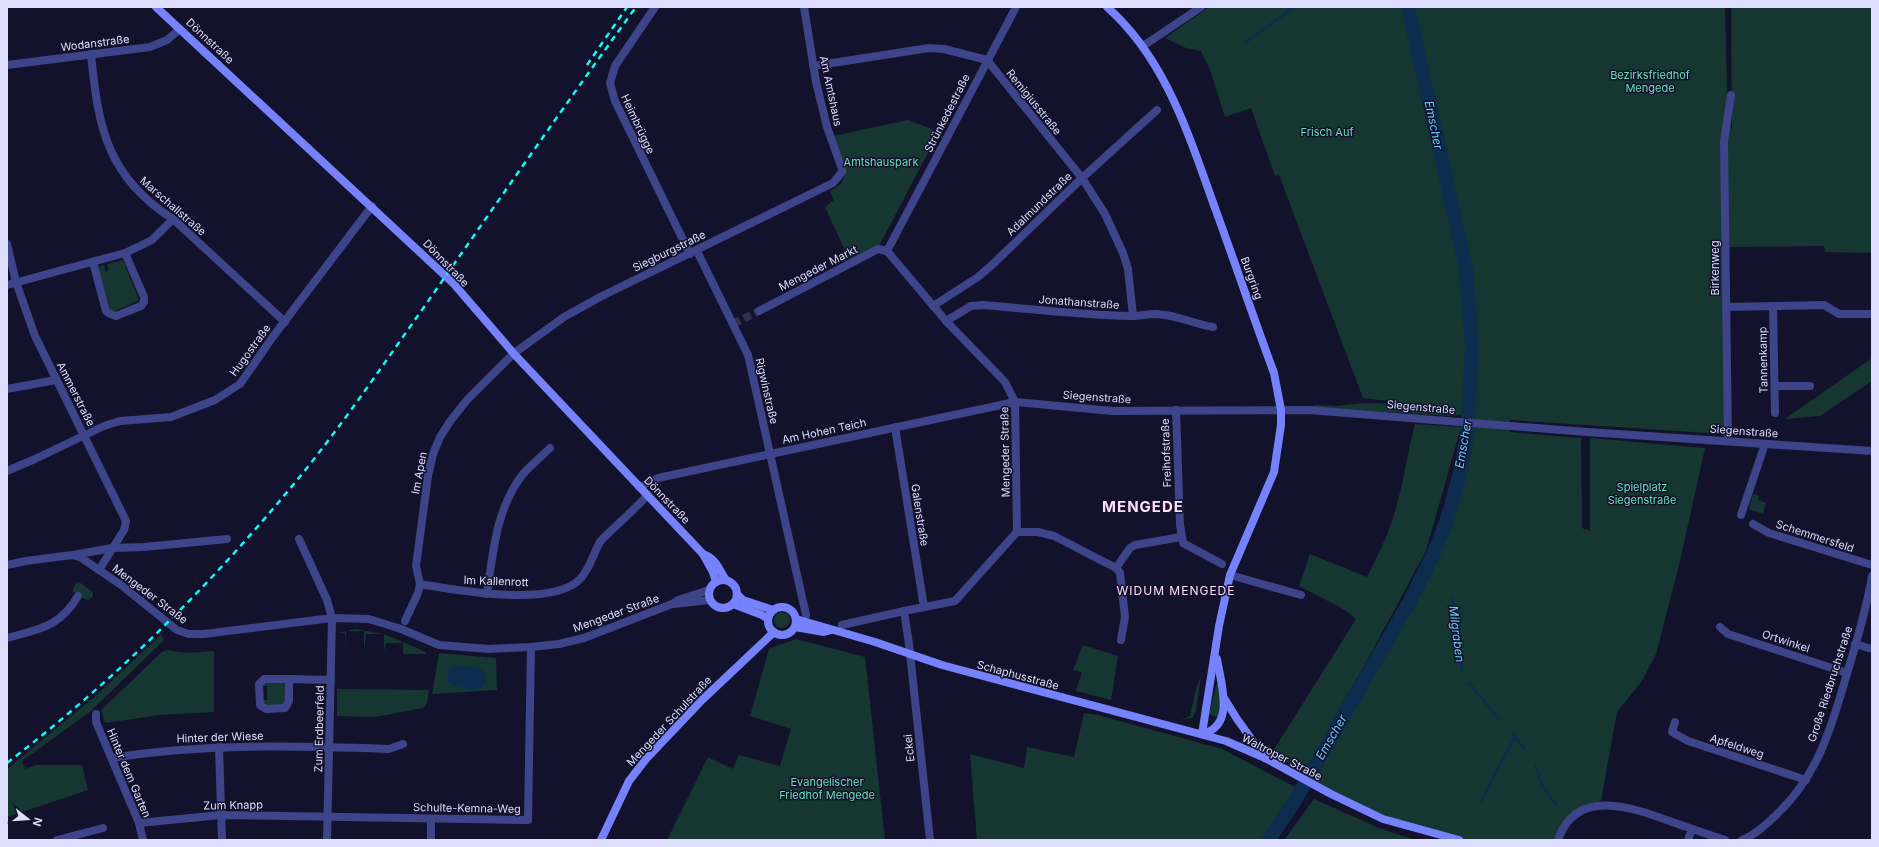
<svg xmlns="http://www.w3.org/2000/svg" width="1879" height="847" font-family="Inter,sans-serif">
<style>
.green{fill:#153631}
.water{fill:#0e2d4e}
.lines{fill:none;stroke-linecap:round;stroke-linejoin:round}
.stream{stroke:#0e2d4e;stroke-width:2.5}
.river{stroke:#0e2d4e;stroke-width:14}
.street-tunnel{stroke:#31304c;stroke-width:8;stroke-dasharray:8 4;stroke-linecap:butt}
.street{stroke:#3e4489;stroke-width:8}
.secondary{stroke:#7682fc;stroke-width:8}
.rail{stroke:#0dfaf7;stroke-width:2.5;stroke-dasharray:6 5;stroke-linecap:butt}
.labels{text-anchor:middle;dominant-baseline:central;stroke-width:3;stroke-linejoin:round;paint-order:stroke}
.street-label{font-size:11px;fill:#ddddfe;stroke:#13122c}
.park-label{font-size:11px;fill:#68dfb4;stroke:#13122c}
.water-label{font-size:12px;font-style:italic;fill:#6dcafc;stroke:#13122c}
.neighbourhood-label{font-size:12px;letter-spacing:1px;fill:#fedff7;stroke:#13122c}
.district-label{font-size:15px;font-weight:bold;letter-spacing:1px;fill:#fedff7;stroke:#13122c}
</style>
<rect width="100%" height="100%" fill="#13122c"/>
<g class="green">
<path d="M 1209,7 L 1725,7 L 1727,90 L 1732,135 L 1731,7 L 1872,7 L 1872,253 L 1825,252 L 1824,246 L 1726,247 L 1724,434 L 1510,420 L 1509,432 L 1581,438 L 1582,528 L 1590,531 L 1590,438 L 1705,448 L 1680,561 L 1656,654 L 1642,681 L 1617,712 L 1601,801 C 1577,808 1562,815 1555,840 L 1459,840 L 1401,825 L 1306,781 C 1335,733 1364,684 1391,635 C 1411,599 1431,563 1445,524 C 1470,455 1475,382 1469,310 L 1463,415 L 1450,416 L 1313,407 L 1315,405 L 1336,406 L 1364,403 L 1422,405 L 1363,398 L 1279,175 L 1275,176 L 1251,108 L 1225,117 L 1210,70 L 1201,51 L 1186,48 L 1165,38 Z"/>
<polygon points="908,120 939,132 879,246 849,259 825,207 834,200 830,191 841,184 846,172 833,136"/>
<polygon points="123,260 139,300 113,312 110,309 98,267 104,265 106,272 109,270 107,264"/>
<polygon points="1872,358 1872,381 1820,416 1785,419"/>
<path d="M 1415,424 L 1461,427 L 1426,551 L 1369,657 L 1309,763 L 1303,770 L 1273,754 L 1273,751 L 1356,619 L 1345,610 L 1299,586 L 1310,554 L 1367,577 C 1377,558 1386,539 1393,518 C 1403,487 1407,455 1415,424 Z"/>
<polygon points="1753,494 1759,496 1758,500 1766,503 1763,514 1749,509"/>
<polygon points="79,582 93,592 93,596 88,601 72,591 76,583"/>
<circle cx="782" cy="620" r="8"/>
<polygon points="355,629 384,634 426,652 426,654 403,654 403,643 386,643 384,651 384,634 366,634 364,651 364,631 346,631 345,650 345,633 339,633"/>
<polygon points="161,635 164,640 91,711 22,761 25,769 36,765 82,765 88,790 7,817 7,769 92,699"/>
<polygon points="796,639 865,657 885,840 667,840 708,757 733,769 739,755 780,766 791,729 750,716 769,649"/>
<polygon points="1083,645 1118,656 1111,700 1076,691 1082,672 1073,670"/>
<polygon points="167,650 186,653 214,651 214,712 160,715 105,723 101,710 162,652"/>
<polygon points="439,653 496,658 497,690 432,694"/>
<polygon points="1201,676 1196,711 1192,718 1181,720 1190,716 1196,689"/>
<polygon points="266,682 281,682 286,685 286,700 283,705 266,705 261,700 267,700 267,686 262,686"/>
<polygon points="1217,682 1221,695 1219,718 1209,714"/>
<polygon points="337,689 429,690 427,703 423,708 375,717 337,716"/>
<polygon points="1084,713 1098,715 1222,749 1299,789 1262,840 977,840 970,754 1024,768 1027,747 1074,757"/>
<polygon points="1314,799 1379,828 1415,840 1284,840"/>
</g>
<path class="water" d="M 459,665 L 480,668 C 486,676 488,679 482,688 L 473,690 L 451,685 L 447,678 L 449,669 Z"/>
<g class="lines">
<g class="stream">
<polyline points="1245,43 1294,7"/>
<polyline points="1423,575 1427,579"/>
<polyline points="1453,598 1462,670"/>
<polyline points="1469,683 1499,719"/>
<polyline points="1512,732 1524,749"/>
<polyline points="1535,765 1542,785 1556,805"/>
<polyline points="1481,801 1515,736"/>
</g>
<polyline class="river" points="1269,840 1294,802 1410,601 1433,555 1446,523 1461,470 1467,434 1472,349 1466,269 1408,7"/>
<polyline class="street-tunnel" points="733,324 759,311"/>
<g class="street">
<polyline points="655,7 615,66 610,83 615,101 690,254"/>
<polyline points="1143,46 1201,7"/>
<path d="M 91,54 C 98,127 107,177 173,219 L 285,322"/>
<polyline points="7,65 150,47 167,40 180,29"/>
<polyline points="813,66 929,48 944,49 987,60 1082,178 1105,214 1123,253 1128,269 1133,316"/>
<polyline points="7,244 16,282 35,336 126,521 124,530 99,570"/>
<polyline points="697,251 748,355 806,615"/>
<polyline points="887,251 1016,7"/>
<polyline points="93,262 106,311 110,314 116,316 141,306 144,302 144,297 125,253"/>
<polyline points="7,285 125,253 152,240 173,219"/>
<polyline points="933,306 978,277 992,265 1082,178 1157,110"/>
<polyline points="1773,306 1775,413"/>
<polyline points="1726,307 1824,305 1839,314 1872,314"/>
<polyline points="759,311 878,249 887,251"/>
<path d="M 946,321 L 971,306 L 983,305 C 1032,309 1081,315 1130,316 C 1139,316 1148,314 1157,314 C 1177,315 1194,324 1213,327"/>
<polyline points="1775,386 1810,386"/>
<polyline points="7,389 56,380"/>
<polyline points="1176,410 1180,525 1183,543 1222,564"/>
<polyline points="895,427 924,607"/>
<polyline points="1728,441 1724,141 1731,95"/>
<polyline points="7,471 35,459 104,426 120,421 171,417 215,400 240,384 272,338 372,206"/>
<polyline points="639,487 658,478 1015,402 1112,411 1309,410 1587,432 1872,451"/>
<polyline points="1741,515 1765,444"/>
<polyline points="1753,524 1769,533 1872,565"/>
<polyline points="1017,532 1038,532 1054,536 1116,568 1120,573 1125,617 1121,640"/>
<polyline points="299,539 327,600 332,618 327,840"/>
<polyline points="73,555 112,548 144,547 227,539"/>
<polyline points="7,565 26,561 72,555 80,557 121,585 177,630 189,634 204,634 332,618 369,619 401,629 439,645 489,649 531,647 559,644 584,638 672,604 678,600 709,590"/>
<polyline points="1116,568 1130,548 1135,545 1181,537"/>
<polyline points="1230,575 1301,595"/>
<path d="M 420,584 C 456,590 552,608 580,579 C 590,569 593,554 600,542 C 604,537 610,532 615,527 C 626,517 637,506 648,495"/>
<path d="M 487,594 C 493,553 496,508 523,474 C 531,465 541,457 550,448"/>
<polyline points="673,604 710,600"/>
<polyline points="904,611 909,644 930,840"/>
<polyline points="405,621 418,593 420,584 416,566 428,476 433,454 440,437 451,420 467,400 513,354 564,317 600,297 833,183 842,172 842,169 827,127 816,82 804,7"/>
<polyline points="842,625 904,611 955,601 1017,532 1015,402 1005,382 946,321 887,251"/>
<polyline points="1720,627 1728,634 1847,673"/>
<path d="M 7,638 C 39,629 60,627 78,596"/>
<polyline points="1855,644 1872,649"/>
<polygon points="264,679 289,679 289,701 285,708 266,709 260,705 259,684"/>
<polyline points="289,679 331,680"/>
<polyline points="96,714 96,722 139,823 143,840"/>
<polyline points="1675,722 1672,732 1688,741 1806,780"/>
<polyline points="219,747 222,840"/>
<path d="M 112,758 C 204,743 296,746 389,749 L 403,744"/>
<polyline points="139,823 221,815 528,820 531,647"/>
<polyline points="57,840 103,828"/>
<polyline points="431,840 431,819"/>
<path d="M 1558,840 C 1576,786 1634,808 1672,822 C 1689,828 1707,834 1725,840"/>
<polyline points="1688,840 1692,829"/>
<path d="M 1742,840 C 1755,835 1764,826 1774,817 C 1820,775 1832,724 1849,667 C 1858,637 1867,607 1872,576"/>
</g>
<g class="secondary">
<polyline points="156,7 453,283 515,355 703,554 713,572 716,582"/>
<path d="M 1107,7 C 1166,59 1189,136 1215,208 C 1235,263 1254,319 1274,373 L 1281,410 L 1281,425 L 1274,472 L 1230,575 L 1219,626 L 1202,734"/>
<path d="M 703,554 C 716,558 719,570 726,580"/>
<circle cx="723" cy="594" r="14"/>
<polyline points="737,594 743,600 773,610"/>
<polyline points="733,604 762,615 768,619"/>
<circle cx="782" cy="621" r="14"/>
<polyline points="796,619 875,642 942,665 1226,741 1265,758 1331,794 1383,819 1459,840"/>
<polyline points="795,627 824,632 831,630"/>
<polyline points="1224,698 1237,719 1265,758"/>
<path d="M 1202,734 C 1236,726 1221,684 1217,659"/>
<polyline points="601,840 629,781 646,759 702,700 774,632"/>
</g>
<g class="rail">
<polyline points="587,65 627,7"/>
<path d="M 7,763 C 111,683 204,592 288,491 C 337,433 380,369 424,307 C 494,207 564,106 636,7"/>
</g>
</g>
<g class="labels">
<g class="street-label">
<text transform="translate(210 41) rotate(43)">Dönnstraße</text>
<text transform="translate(95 43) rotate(-7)">Wodanstraße</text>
<text transform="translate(831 91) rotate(78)">Am Amtshaus</text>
<text transform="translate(1034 102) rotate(51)">Remigiusstraße</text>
<text transform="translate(947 113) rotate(-63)">Strünkedestraße</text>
<text transform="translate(638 124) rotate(65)">Heimbrügge</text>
<text transform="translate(1039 204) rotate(-44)">Adalmundstraße</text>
<text transform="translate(173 206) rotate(41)">Marschallstraße</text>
<text transform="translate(669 251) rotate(-26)">Siegburgstraße</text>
<text transform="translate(446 263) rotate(46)">Dönnstraße</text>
<text transform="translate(818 268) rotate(-27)">Mengeder Markt</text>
<text transform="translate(1715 268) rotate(-90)">Birkenweg</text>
<text transform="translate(1252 278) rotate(70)">Burgring</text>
<text transform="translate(1079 302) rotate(4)">Jonathanstraße</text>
<text transform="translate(250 350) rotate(-54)">Hugostraße</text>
<text transform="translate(1763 360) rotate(-91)">Tannenkamp</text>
<text transform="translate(767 391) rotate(77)">Rigwinstraße</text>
<text transform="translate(76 394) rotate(63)">Ammerstraße</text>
<text transform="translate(1097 397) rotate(4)">Siegenstraße</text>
<text transform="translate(1421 407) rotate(5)">Siegenstraße</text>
<text transform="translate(824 431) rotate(-12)">Am Hohen Teich</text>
<text transform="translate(1744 431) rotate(4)">Siegenstraße</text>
<text transform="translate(1005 452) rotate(-91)">Mengeder Straße</text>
<text transform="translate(1166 453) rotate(-92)">Freihofstraße</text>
<text transform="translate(419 473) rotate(-79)">Im Apen</text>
<text transform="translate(667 500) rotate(46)">Dönnstraße</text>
<text transform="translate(920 515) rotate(81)">Galenstraße</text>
<text transform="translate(1815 536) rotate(18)">Schemmersfeld</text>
<text transform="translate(496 581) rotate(2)">Im Kallenrott</text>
<text transform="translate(150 594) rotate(37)">Mengeder Straße</text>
<text transform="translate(616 613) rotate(-20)">Mengeder Straße</text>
<text transform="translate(1786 641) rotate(18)">Ortwinkel</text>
<text transform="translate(1018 675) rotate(15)">Schaphusstraße</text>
<text transform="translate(1830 684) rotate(-72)">Große Riedbruchstraße</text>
<text transform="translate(669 721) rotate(-47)">Mengeder Schulstraße</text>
<text transform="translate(319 729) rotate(-89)">Zum Erdbeerfeld</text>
<text transform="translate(220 737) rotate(-2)">Hinter der Wiese</text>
<text transform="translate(1737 746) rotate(18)">Apfeldweg</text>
<text transform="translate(909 748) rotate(-96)">Eckei</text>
<text transform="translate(1282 757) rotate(27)">Waltroper Straße</text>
<text transform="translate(129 773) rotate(67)">Hinter dem Garten</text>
<text transform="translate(233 805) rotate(-1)">Zum Knapp</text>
<text transform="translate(467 808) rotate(1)">Schulte-Kemna-Weg</text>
</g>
<g class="park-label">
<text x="1650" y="75">Bezirksfriedhof<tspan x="1650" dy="13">Mengede</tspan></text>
<text x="1327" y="132">Frisch Auf</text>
<text x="881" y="162">Amtshauspark</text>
<text x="1642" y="487">Spielplatz<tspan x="1642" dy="13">Siegenstraße</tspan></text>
<text x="827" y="782">Evangelischer<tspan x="827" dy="13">Friedhof Mengede</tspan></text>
</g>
<g class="water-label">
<text transform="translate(1434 125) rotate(78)">Emscher</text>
<text transform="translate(1463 444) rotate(-80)">Emscher</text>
<text transform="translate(1457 634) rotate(83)">Milgraben</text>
<text transform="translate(1331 737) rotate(-60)">Emscher</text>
</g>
<g class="neighbourhood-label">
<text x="1176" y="590">WIDUM MENGEDE</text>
</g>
<g class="district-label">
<text x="1143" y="506">MENGEDE</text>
</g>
</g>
<rect width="1879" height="847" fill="none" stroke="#ddddfe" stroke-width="16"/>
<g transform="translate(28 819) rotate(107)" stroke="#13122c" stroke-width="3" paint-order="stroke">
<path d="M0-3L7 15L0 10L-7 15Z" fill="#ddddfe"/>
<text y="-6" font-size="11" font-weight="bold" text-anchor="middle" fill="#ddddfe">N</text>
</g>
</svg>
